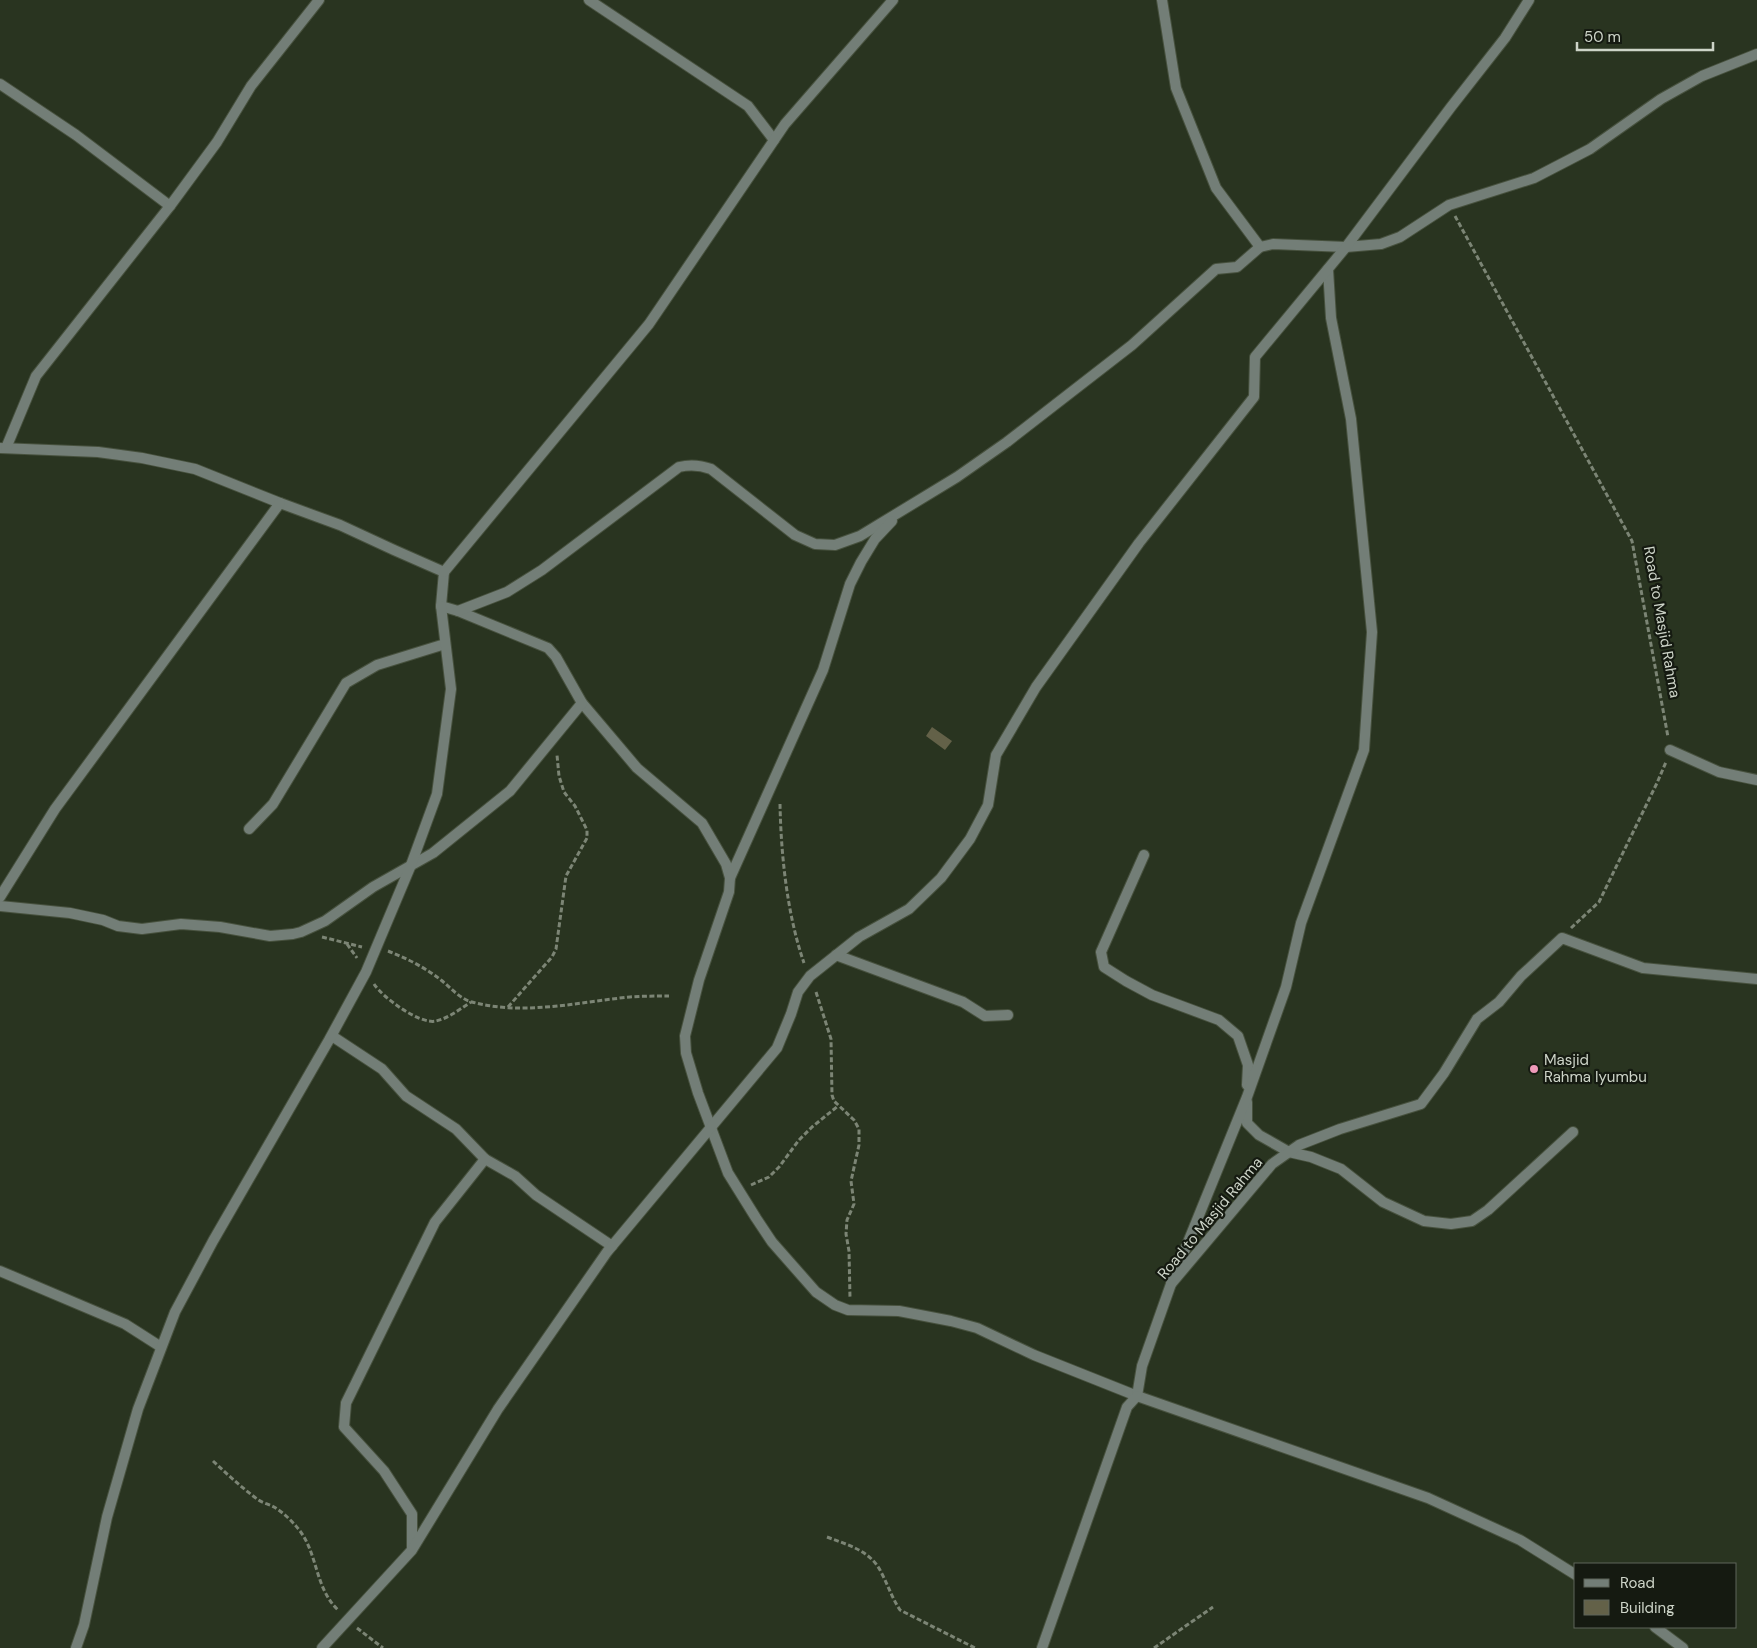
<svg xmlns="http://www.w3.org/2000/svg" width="1757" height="1648" font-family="'DM Sans',sans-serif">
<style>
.building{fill:#636148}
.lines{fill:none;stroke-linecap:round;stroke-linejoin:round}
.minor-casing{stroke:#47513e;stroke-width:12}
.path{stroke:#7c8575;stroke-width:3;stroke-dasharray:5 2.5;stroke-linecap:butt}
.minor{stroke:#737e77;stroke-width:10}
.poi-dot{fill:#ef9ab9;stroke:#151a11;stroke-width:2}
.labels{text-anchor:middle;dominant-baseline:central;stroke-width:4.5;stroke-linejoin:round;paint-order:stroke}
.street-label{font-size:15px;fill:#cdd4c8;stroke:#151a11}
.poi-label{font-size:15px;fill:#cdd4c8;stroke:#151a11;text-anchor:start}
</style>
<rect width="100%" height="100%" fill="#293420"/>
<polygon class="building" points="932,727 952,741 945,750 926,736"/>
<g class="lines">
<defs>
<g id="minor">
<polyline points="589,0 748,106 774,140"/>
<polyline points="1162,0 1176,88 1216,188 1260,247"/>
<polyline points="0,84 76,135 170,206"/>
<polyline points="0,448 98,452 142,458 195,469 280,503 340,525 394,550 444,572 441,606 458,611 548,648 556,657 582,703 637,768 702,823 726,864 730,878 729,892 699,980 685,1036 686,1053 698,1093 728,1173 756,1218 772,1242 816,1292 835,1305 848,1310 899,1311 951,1321 977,1328 1034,1355 1137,1396 1428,1498 1520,1540 1576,1575"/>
<polyline points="6,448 36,376 170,206 217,142 251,86 319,0"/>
<polyline points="444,572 649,324 785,124 893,0"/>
<path d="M 458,611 L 507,592 L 542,570 L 679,467 C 691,464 700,465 711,469 L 795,535 L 815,544 L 835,545 L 860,536 L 957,477 L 1007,442 L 1132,345 L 1216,269 L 1237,267 L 1260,247 L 1273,244 L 1346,247 L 1381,244 L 1400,237 L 1449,205 L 1534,178 L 1590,149 L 1661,99 L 1702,76 L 1757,54"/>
<polyline points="1670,750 1719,772 1757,780"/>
<polyline points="249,829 273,804 346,683 377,665 445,644"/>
<polyline points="1144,855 1101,952 1104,967 1126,981 1152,995 1219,1020 1238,1036 1248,1065 1247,1085"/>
<polyline points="730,878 823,670 850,584 861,562 875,539 892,521"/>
<polyline points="0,897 55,809 280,503"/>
<polyline points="0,906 70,913 103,920 118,926 142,929 181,924 220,927 270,936 293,934 301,932 325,921 373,887 433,853 510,791 582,703"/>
<polyline points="836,955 963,1002 985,1016 1008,1015"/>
<polyline points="332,1036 382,1069 406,1096 456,1129 485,1159 515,1176 536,1195 612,1246"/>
<polyline points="1247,1102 1247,1123 1259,1135 1289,1152 1311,1157 1341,1169 1383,1202 1424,1221 1451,1224 1472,1221 1488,1210 1573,1132"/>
<polyline points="0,1271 125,1324 161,1347"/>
<polyline points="1171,1284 1247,1097 1286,987 1301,923 1364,750 1372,632 1351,419 1331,318 1328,269"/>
<polyline points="1137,1396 1142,1366 1171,1284 1272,1164 1299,1145 1340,1129 1421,1104 1444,1073 1477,1019 1499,1002 1521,976 1562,938 1643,968 1757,979"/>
<polyline points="412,1549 412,1514 384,1471 344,1427 346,1403 435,1222 485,1159"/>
<polyline points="1655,1627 1683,1648"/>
<polyline points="76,1648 84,1625 107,1517 138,1409 175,1312 213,1241 329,1040 366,972 411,865 437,794 451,689 441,606"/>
<polyline points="322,1648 412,1550 498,1409 607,1252 777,1048 791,1014 798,992 810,976 859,937 909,909 941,878 970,839 988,805 996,755 1036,687 1139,543 1254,397 1255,357 1346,247 1451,107 1505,38 1529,0"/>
<polyline points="1042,1648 1127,1407 1137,1396"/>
</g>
</defs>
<use href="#minor" class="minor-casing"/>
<g class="path">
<polyline points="1455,216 1632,541 1668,737"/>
<path d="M 780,804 C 781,855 787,914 804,963"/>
<polyline points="1571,928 1599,902 1657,783 1666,762"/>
<polyline points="322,937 362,947"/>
<polyline points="347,944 357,958"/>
<path d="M 388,951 C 406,958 426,968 441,980 C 451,988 460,999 472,1002 C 524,1016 578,1002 630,997 C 643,996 656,996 669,996"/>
<path d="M 374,984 C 382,997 420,1025 436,1021 C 449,1018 460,1009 471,1002"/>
<polyline points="816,992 831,1039 832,1095 834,1101 854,1120 859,1129 859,1145 851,1181 854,1204 847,1220 846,1234 849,1251 850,1298"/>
<polyline points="508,1007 552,957 556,949 566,876 587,838 587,830 575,806 564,792 559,776 557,755"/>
<polyline points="751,1185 769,1177 779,1167 799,1140 812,1127 838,1106"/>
<path d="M 213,1461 C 227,1474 241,1487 257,1499 C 262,1503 269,1504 274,1507 C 284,1513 293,1522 300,1531 C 318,1555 315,1588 338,1610"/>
<path d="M 827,1537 C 848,1545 871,1551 881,1572 C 888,1585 892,1598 900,1610 L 975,1648"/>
<polyline points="357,1628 383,1648"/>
<polyline points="1154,1648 1213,1607"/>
</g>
<use href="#minor" class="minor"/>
</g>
<circle class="poi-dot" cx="1534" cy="1069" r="5"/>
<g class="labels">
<g class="street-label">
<text transform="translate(1662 622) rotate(80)">Road to Masjid Rahma</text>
<text transform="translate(1210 1218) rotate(-50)">Road to Masjid Rahma</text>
</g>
<g class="poi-label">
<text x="1544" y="1060">Masjid<tspan x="1544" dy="17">Rahma Iyumbu</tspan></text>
</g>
</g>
<rect x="1574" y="1563" width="162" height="65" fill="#151a11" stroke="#5f645a"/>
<rect x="1584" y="1579" width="25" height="8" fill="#737e77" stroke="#5f645a"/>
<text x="1620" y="1588" font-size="15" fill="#cdd4c8">Road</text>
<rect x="1584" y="1600" width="25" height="15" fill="#636148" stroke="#5f645a"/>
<text x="1620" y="1613" font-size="15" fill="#cdd4c8">Building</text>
<path d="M1577 42v8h136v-8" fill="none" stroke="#cdd4c8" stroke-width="2.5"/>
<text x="1584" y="42" font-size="15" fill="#cdd4c8" stroke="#151a11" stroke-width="4" paint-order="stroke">50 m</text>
</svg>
